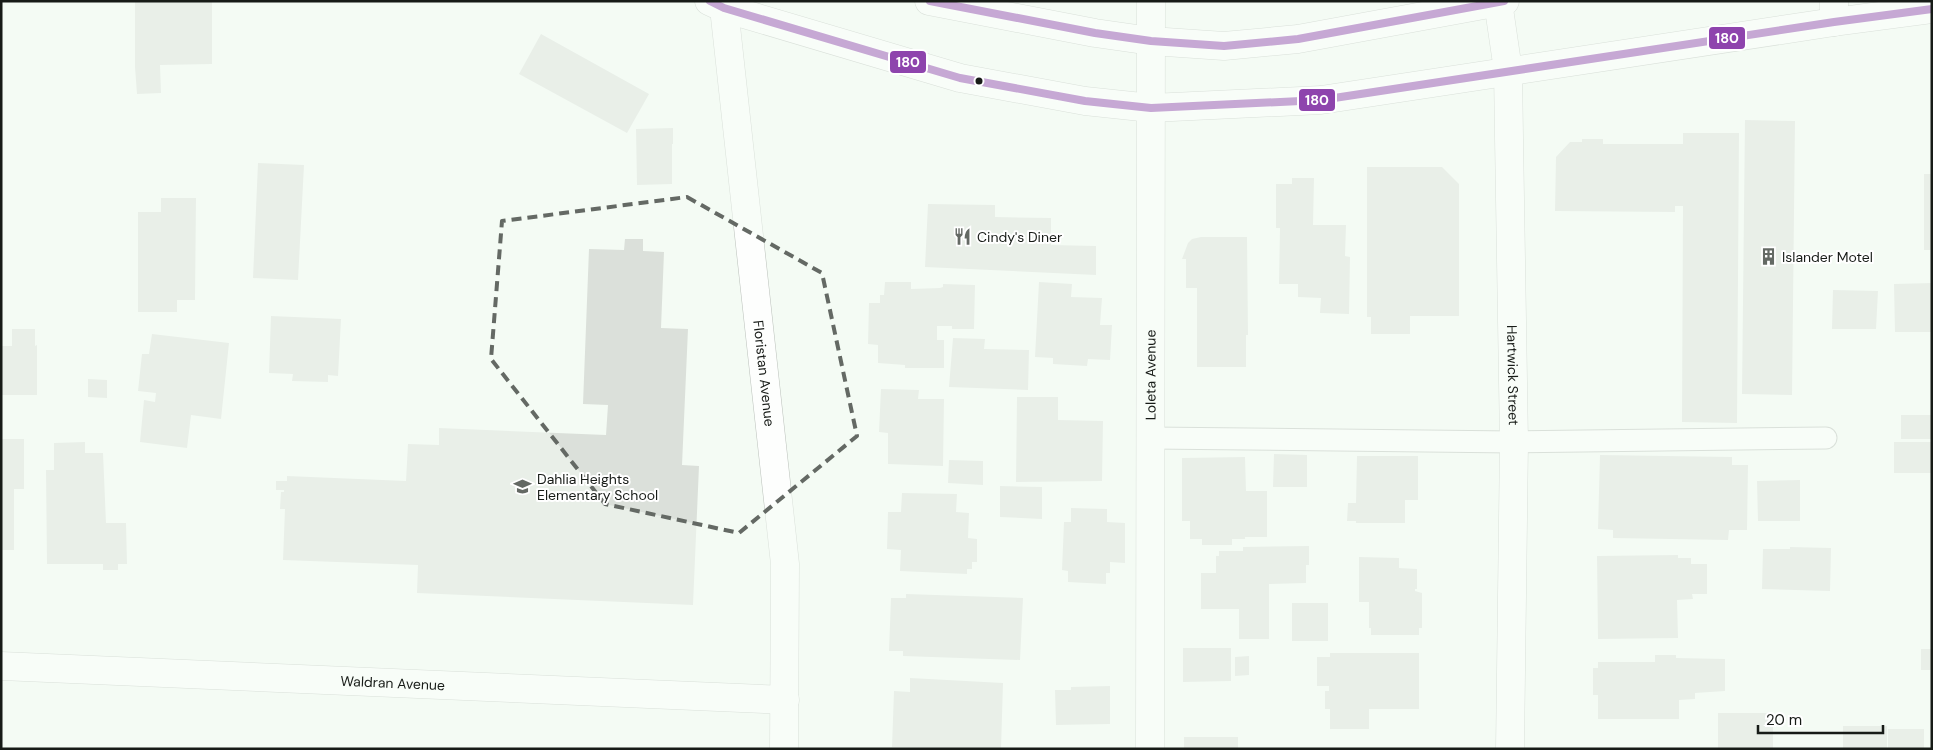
<svg xmlns="http://www.w3.org/2000/svg" width="1933" height="750" font-family="'DM Sans',sans-serif">
<style>
.building{fill:#dbe0da}
.lines{fill:none;stroke-linecap:round;stroke-linejoin:round}
.lane-casing{stroke:#bac0ba;stroke-width:23}
.street-casing{stroke:#bac0ba;stroke-width:29}
.primary-casing{stroke:#bac0ba;stroke-width:29}
.lane{stroke:#fdfefd;stroke-width:21}
.street{stroke:#fdfefd;stroke-width:28}
.primary{stroke:#fdfefd;stroke-width:28}
.bus-1-casing{stroke:#fff;stroke-width:11}
.bus-1{stroke:#8e44ad;stroke-width:8}
.marked{fill:none;stroke:#646964;stroke-width:4;stroke-dasharray:10 6;stroke-linejoin:round}
.bus-dot{fill:#171b17;stroke:#fff;stroke-width:2}
.labels{text-anchor:middle;dominant-baseline:central;stroke-width:4;stroke-linejoin:round;paint-order:stroke}
.poi-label{font-size:14px;fill:#171b17;stroke:#fff;text-anchor:start}
.street-label{font-size:14px;fill:#171b17;stroke:#fff}
.line-badge{stroke:#fff;stroke-width:2}
.badge-label{font-size:14px;text-anchor:middle;font-weight:bold;fill:#fff}
</style>
<rect width="100%" height="100%" fill="#f4fbf4"/>
<g class="building">
<polygon points="135,1 212,1 212,64 160,65 161,93 137,94 135,67"/>
<polygon points="541,34 649,94 627,133 519,74"/>
<polygon points="1745,120 1795,121 1792,395 1742,394"/>
<polygon points="673,128 673,144 672,144 672,184 637,185 636,129"/>
<polygon points="1683,133 1739,133 1737,423 1682,422 1683,206 1675,206 1675,212 1555,211 1556,157 1570,142 1582,142 1582,139 1603,139 1603,144 1683,144"/>
<polygon points="258,163 304,165 298,280 253,278"/>
<polygon points="1367,167 1442,167 1459,184 1459,316 1410,316 1410,334 1371,334 1371,317 1367,317"/>
<rect x="1924" y="174" width="8" height="76"/>
<polygon points="1292,178 1314,178 1313,225 1346,225 1345,256 1350,257 1349,314 1320,313 1321,298 1298,297 1298,284 1279,284 1280,228 1276,228 1276,184 1292,184"/>
<polygon points="161,198 196,198 195,300 177,300 177,312 138,312 138,212 161,212"/>
<polygon points="928,204 995,205 995,217 1051,218 1051,245 1096,246 1096,275 925,267"/>
<polygon points="1201,237 1247,237 1248,335 1246,335 1246,367 1197,367 1197,288 1186,288 1186,259 1182,259 1188,243 1192,239"/>
<polygon points="625,239 643,239 643,251 664,252 661,328 688,329 682,465 699,466 693,605 417,593 418,565 283,560 285,509 280,509 281,492 284,492 284,490 276,490 276,481 287,481 287,476 406,481 408,444 439,445 439,428 606,435 608,405 583,404 589,249 624,250"/>
<polygon points="885,282 911,282 911,289 940,288 943,287 943,284 975,285 974,329 952,329 952,326 937,326 937,340 944,340 944,368 905,368 905,365 878,363 878,345 868,344 869,303 880,303 880,295 884,295"/>
<polygon points="1039,282 1072,284 1071,297 1102,298 1100,325 1112,325 1110,360 1088,359 1087,366 1053,364 1053,358 1035,357"/>
<polygon points="1932,283 1932,332 1895,332 1894,284"/>
<polygon points="1833,290 1878,291 1876,329 1832,329"/>
<polygon points="271,316 341,319 338,376 328,375 328,382 292,381 293,374 269,373"/>
<polygon points="12,329 35,329 35,346 37,345 37,395 1,395 1,346 12,346"/>
<polygon points="152,334 229,343 221,419 191,415 187,448 140,442 144,400 155,402 156,393 138,391 142,354 149,354"/>
<polygon points="953,338 985,339 984,349 1029,350 1028,390 949,387"/>
<polygon points="88,379 107,380 107,398 88,397"/>
<polygon points="881,389 919,390 918,399 944,399 943,466 888,464 888,433 879,432"/>
<polygon points="1017,397 1058,397 1058,420 1103,421 1102,481 1016,482"/>
<rect x="1901" y="415" width="31" height="24"/>
<polygon points="1,439 24,439 24,489 14,489 14,550 1,550"/>
<polygon points="85,442 85,453 103,453 106,523 126,523 127,564 118,564 118,570 103,570 103,564 47,564 46,470 54,470 54,443"/>
<rect x="1894" y="442" width="38" height="31"/>
<polygon points="1274,454 1307,455 1307,487 1273,487"/>
<polygon points="1600,455 1732,457 1732,465 1748,465 1747,530 1729,530 1728,540 1613,538 1613,530 1598,529"/>
<polygon points="1357,456 1418,456 1418,500 1405,500 1405,523 1356,523 1356,521 1347,521 1348,503 1356,503"/>
<polygon points="1245,457 1246,491 1267,491 1267,537 1245,537 1245,539 1232,539 1232,545 1202,545 1202,539 1190,539 1190,521 1182,521 1182,458"/>
<polygon points="949,460 983,461 983,485 948,483"/>
<polygon points="1800,480 1800,521 1758,521 1757,481"/>
<polygon points="1000,486 1042,487 1042,519 1000,517"/>
<polygon points="902,493 957,494 956,512 969,513 968,538 977,539 977,562 972,562 972,569 967,569 967,574 900,571 901,550 887,549 888,512 901,512"/>
<polygon points="1071,508 1107,509 1107,522 1125,523 1125,563 1110,562 1110,573 1106,573 1106,584 1068,582 1068,571 1062,570 1064,522 1071,522"/>
<polygon points="1309,546 1309,565 1306,565 1306,583 1269,584 1269,639 1239,639 1239,609 1201,609 1201,573 1216,573 1216,556 1219,556 1219,551 1243,551 1243,547"/>
<polygon points="1790,547 1831,548 1830,591 1762,589 1763,549 1790,549"/>
<polygon points="1678,555 1678,558 1691,558 1691,564 1707,564 1707,594 1692,594 1693,599 1677,600 1678,638 1598,639 1597,556"/>
<polygon points="1359,557 1399,558 1399,568 1417,569 1417,589 1415,589 1415,591 1422,593 1422,628 1419,628 1419,635 1371,635 1371,628 1369,628 1369,602 1359,602"/>
<polygon points="906,594 1023,598 1020,660 903,656 903,651 889,651 891,598 906,598"/>
<rect x="1292" y="603" width="36" height="38"/>
<polygon points="1183,648 1231,648 1231,681 1183,682"/>
<rect x="1921" y="649" width="11" height="21"/>
<polygon points="1330,653 1419,653 1419,709 1369,709 1369,729 1330,729 1330,709 1325,709 1325,691 1329,691 1329,686 1317,686 1317,657 1330,657"/>
<polygon points="1655,655 1676,655 1676,658 1725,659 1725,691 1695,693 1695,699 1679,700 1679,719 1598,719 1598,695 1593,695 1593,668 1598,668 1598,662 1655,662"/>
<polygon points="1249,656 1249,675 1235,676 1235,657"/>
<polygon points="910,678 1003,683 1001,749 892,747 894,691 910,692"/>
<polygon points="1110,686 1110,724 1056,725 1055,690 1071,690 1071,687"/>
<rect x="1718" y="713" width="55" height="36"/>
<rect x="1843" y="726" width="44" height="23"/>
<rect x="1888" y="729" width="36" height="20"/>
<rect x="1184" y="737" width="54" height="12"/>
</g>
<g class="lines">
<defs>
<polyline id="lane" points="1151,438 1514,442 1826,438"/>
<g id="street">
<path id="s1" d="M 729,1 L 724,8 L 785,564 L 784,749"/>
<polyline points="1834,1 1834,22"/>
<path id="s2" d="M 1498,2 L 1508,70 L 1509,138 L 1514,442 L 1510,749"/>
<path id="s3" d="M 1,666 L 785,700"/>
<path id="s4" d="M 1150,749 L 1151,1"/>
</g>
<g id="primary">
<polyline points="709,1 724,8 960,78 1085,101 1151,108 1321,100 1834,22 1932,9"/>
<polyline points="929,1 1095,33 1151,41 1224,46 1298,39 1505,1"/>
</g>
</defs>
<use href="#lane" class="lane-casing"/>
<use href="#street" class="street-casing"/>
<use href="#primary" class="primary-casing"/>
<use href="#lane" class="lane"/>
<use href="#street" class="street"/>
<use href="#primary" class="primary"/>
<defs>
<g id="bus-1">
<polyline points="710,1 724,8 960,78 1085,101 1151,108 1321,100 1834,22 1932,9"/>
<polyline points="930,1 1095,33 1151,41 1224,46 1298,39 1504,1"/>
</g>
</defs>
<use href="#bus-1" class="bus-1-casing"/>
<use href="#bus-1" class="bus-1"/>
</g>
<path d="M0 0H1933V750H0ZM 687,197 L 822,273 L 857,436 L 739,533 L 605,504 L 491,359 L 502,221 Z" fill="#f4fbf4" fill-opacity=".55" fill-rule="evenodd"/>
<path class="marked" d="M 687,197 L 822,273 L 857,436 L 739,533 L 605,504 L 491,359 L 502,221 Z"/>
<defs>
<symbol id="restaurant-bare" viewBox="-9 -9 18 18"><path d="M-5-6h1v4h1v-4h1v4h1v-4h1v5L-1.5 .5V6h-2V.5L-5-1ZM5-6V6H3V1.5H1.5Q1.5-4 5-6Z" fill="#646964" stroke="#fff" stroke-width="2.5" paint-order="stroke"/></symbol>
<symbol id="building-bare" viewBox="-9 -9 18 18"><path d="M-4-6H4V6H1V3H-1V6H-4ZM-2.5-4.3h1.7v1.8h-1.7ZM.8-4.3h1.7v1.8H.8ZM-2.5-1h1.7V.8h-1.7ZM.8-1h1.7V.8H.8Z" fill="#646964" stroke="#fff" stroke-width="2.5" paint-order="stroke"/></symbol>
<symbol id="school-bare" viewBox="-9 -9 18 18"><path d="M0-5L7-2L0 1L-7-2ZM-4 1L0 2.5L4 1V4Q0 6-4 4Z" fill="#646964" stroke="#fff" stroke-width="2.5" paint-order="stroke"/></symbol>
</defs>
<g fill-rule="evenodd">
<use href="#restaurant-bare" x="950" y="224" width="25" height="25"/>
<use href="#building-bare" x="1756" y="244" width="25" height="25"/>
<use href="#school-bare" x="510" y="474" width="25" height="25"/>
</g>
<circle class="bus-dot" cx="979" cy="81" r="4.5"/>
<g class="labels">
<g class="poi-label">
<text x="977" y="237">Cindy's Diner</text>
<text x="1782" y="257">Islander Motel</text>
<text x="537" y="479">Dahlia Heights<tspan x="537" dy="16">Elementary School</tspan></text>
</g>
<g class="street-label">
<text stroke="none"><textPath href="#s1" startOffset="376">Floristan Avenue</textPath></text>
<text stroke="none"><textPath href="#s4" startOffset="374">Loleta Avenue</textPath></text>
<text stroke="none"><textPath href="#s2" startOffset="374">Hartwick Street</textPath></text>
<text stroke="none"><textPath href="#s3" startOffset="392">Waldran Avenue</textPath></text>
</g>
</g>
<g class="line-badge">
<rect x="1708" y="26" width="38" height="24" rx="5" fill="#8e44ad"/>
<rect x="889" y="50" width="38" height="24" rx="5" fill="#8e44ad"/>
<rect x="1298" y="88" width="38" height="24" rx="5" fill="#8e44ad"/>
</g>
<g class="badge-label">
<text x="1727" y="43">180</text>
<text x="908" y="67">180</text>
<text x="1317" y="105">180</text>
</g>
<rect width="1933" height="750" fill="none" stroke="#171b17" stroke-width="5"/>
<path d="M1758 725v8h125v-8" fill="none" stroke="#171b17" stroke-width="2.5"/>
<text x="1766" y="725" font-size="15" fill="#171b17" stroke="#ffffff" stroke-width="4" paint-order="stroke">20 m</text>
</svg>
